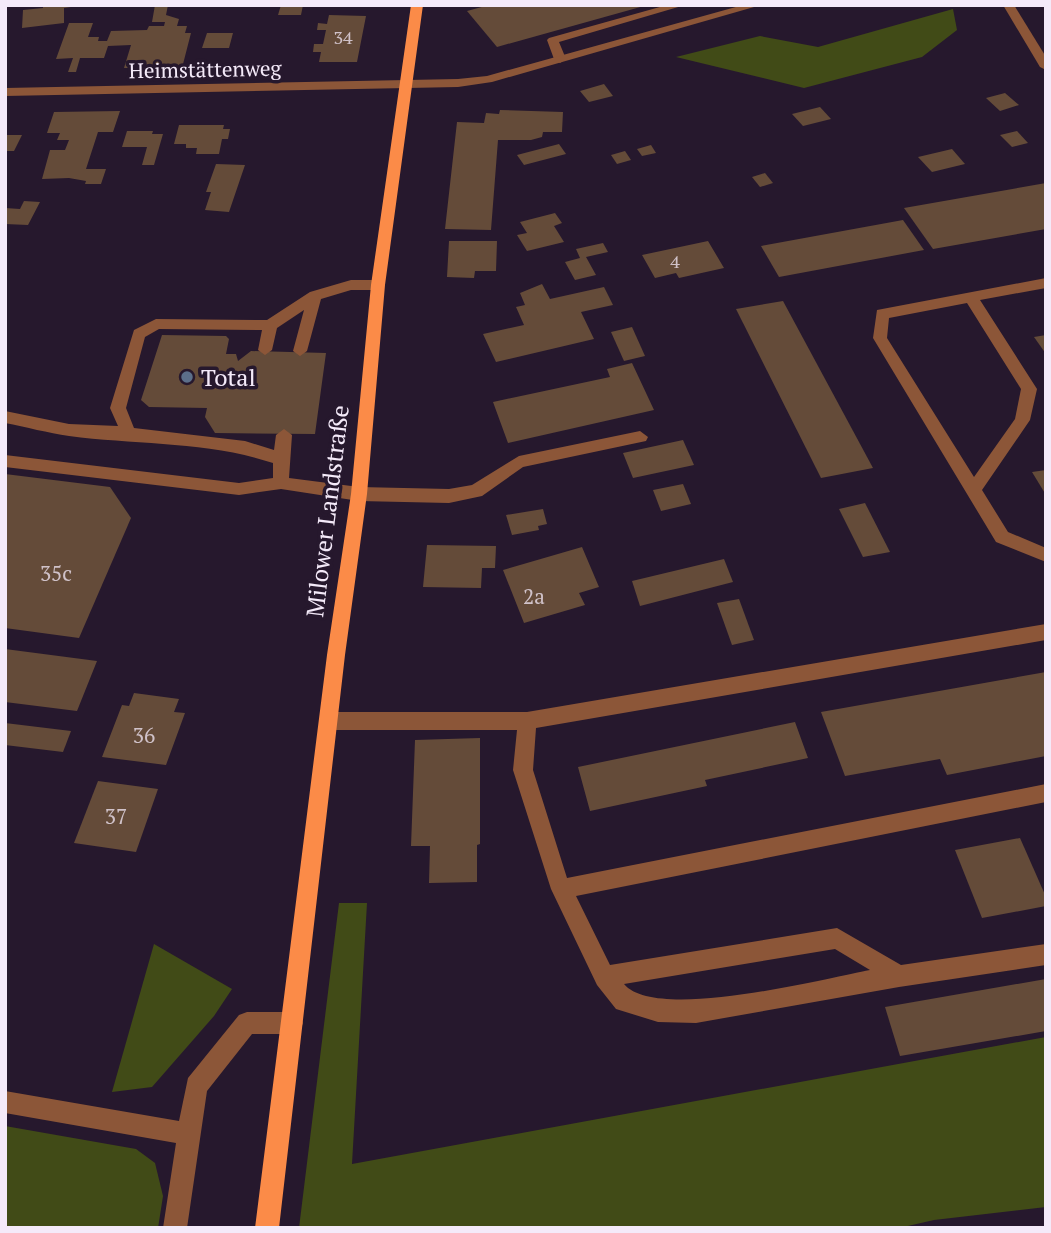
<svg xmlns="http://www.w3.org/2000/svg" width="1051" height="1233" font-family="'PT Serif',serif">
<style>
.green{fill:#414b17}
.building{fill:#644b39}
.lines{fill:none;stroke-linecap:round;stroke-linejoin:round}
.service{fill:#8c5638;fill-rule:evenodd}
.minor{fill:#8c5638;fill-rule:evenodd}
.primary{fill:#fb8b48;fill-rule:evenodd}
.service-dot{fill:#5c6f8a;stroke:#26182d;stroke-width:2.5}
.labels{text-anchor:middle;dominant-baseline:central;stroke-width:7;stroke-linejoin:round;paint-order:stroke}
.far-number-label{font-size:18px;fill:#d0c2c9}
.far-street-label{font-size:21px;fill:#f4eaf9;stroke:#26182d}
.number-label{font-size:21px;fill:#d0c2c9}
.poi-label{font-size:24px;fill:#f4eaf9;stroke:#26182d;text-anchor:start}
.street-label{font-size:24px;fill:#f4eaf9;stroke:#26182d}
</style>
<rect width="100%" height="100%" fill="#26182d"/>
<g class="green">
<polygon points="953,9 957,30 922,57 804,88 676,57 760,36 818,47"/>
<polygon points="339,903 367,903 352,1164 1046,1037 1046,1207 934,1220 899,1228 299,1228"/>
<polygon points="154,944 232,989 214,1016 152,1087 112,1092"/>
<polygon points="5,1126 136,1149 155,1163 163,1196 158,1228 5,1228"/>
</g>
<g class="building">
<polygon points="43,5 71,7 64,8 64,23 22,28 23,10 43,8"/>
<polygon points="155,5 168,5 166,15 179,19 177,26 187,26 185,33 191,33 182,68 124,68 131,45 108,46 104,58 80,58 76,72 68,72 73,58 56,59 69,23 93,23 88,37 99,37 98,41 107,41 111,31 147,30 149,26 164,26 165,22 152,22"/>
<polygon points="281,5 303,5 301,15 278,15"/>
<polygon points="489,5 644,5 644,6 497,47 467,11"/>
<polygon points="329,15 366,16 357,62 319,62 321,52 313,52 314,44 323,44 326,30 317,30 318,23 327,24"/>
<polygon points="207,33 233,33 229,48 202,48"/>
<polygon points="604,84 613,96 589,102 580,91"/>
<polygon points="1005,93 1019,105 1000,111 986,98"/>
<polygon points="820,107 831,119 803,126 792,114"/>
<polygon points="500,110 563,112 562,132 543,132 542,137 531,140 498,140 491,230 445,229 457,122 484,123 486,113 499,114"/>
<polygon points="120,111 113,132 98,132 86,169 106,169 101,184 85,184 86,181 69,178 42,179 50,150 65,150 69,140 57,140 60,133 47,133 54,112"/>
<polygon points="179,125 224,125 223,129 230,129 228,139 222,139 219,154 196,154 197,148 186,148 186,144 174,144"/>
<polygon points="127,131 153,131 152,134 163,134 154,165 142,165 147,147 122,147"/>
<polygon points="1017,131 1028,143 1012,147 1000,135"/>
<polygon points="5,135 22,135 14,151 5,151"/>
<polygon points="559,144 566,154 524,165 517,155"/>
<polygon points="651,145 656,153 642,156 637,149"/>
<polygon points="952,149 965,164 932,172 918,157"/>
<polygon points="625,151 631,160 617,164 611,155"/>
<polygon points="216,164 245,165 229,212 205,210 211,192 206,192"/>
<polygon points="765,173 773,183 760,187 752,177"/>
<polygon points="1046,183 1046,229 933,249 904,208"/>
<polygon points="24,201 40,202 28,225 5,224 5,208 20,209"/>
<polygon points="555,213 562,223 554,226 564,242 527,251 517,235 527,233 520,222"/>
<polygon points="903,220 924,250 779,277 761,246"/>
<polygon points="449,241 497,241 496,271 475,271 474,278 447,277"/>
<polygon points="708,241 724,268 679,278 676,273 655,278 642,255"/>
<polygon points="603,243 608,252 586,257 596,275 575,280 565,262 580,258 576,249"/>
<polygon points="542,284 550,299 604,287 613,305 581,312 594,339 496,362 483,334 524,325 516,307 525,305 520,293"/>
<polygon points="783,301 873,468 821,478 736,309"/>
<polygon points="632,327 645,356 624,361 611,332"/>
<polygon points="162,335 226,336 229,339 226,354 236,354 238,361 251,351 326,353 315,434 215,433 205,417 207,408 149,407 141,400"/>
<polygon points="1046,335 1046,354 1034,337"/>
<polygon points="632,363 654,410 508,443 493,402 610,377 607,369"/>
<polygon points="683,440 694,465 633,478 623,453"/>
<polygon points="1046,470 1046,495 1032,472"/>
<polygon points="5,474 110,487 131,518 79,638 5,628"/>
<polygon points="683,484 691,504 661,511 653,490"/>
<polygon points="865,503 890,552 863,557 839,509"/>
<polygon points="543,509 547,524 538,526 539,530 512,535 506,515"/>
<polygon points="427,545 496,546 495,568 482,568 481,588 423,587"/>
<polygon points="582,547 599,587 579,593 585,605 524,623 503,570"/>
<polygon points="724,559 733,582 640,606 632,581"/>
<polygon points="739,599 754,640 732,645 717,603"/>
<polygon points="5,649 97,661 77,711 5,702"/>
<polygon points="1046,672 1046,756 947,775 940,759 845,776 821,712"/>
<polygon points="134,693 179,699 174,712 185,713 166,765 102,757 122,705 129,706"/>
<polygon points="795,722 808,758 705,780 707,786 590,811 578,767"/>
<polygon points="5,723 71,731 63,752 5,745"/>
<polygon points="480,738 480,844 477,845 477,882 429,883 430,846 411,846 415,740"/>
<polygon points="98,781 158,789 136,852 74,843"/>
<polygon points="1020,838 1046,897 1046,906 982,918 955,850"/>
<polygon points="1046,979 1046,1031 900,1056 885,1007"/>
</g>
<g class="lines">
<g class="service">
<polygon points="667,5 685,5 559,42 566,59 560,63 554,59 547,40 549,38"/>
<path d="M 1046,278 L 1046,288 L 980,300 L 1037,389 L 1030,420 L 982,490 L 1008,532 L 1046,548 L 1046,562 L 996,542 L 873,338 L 877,310 ZM 967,303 L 1021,389 L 1015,419 L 974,477 L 887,338 L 889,318 Z"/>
<path d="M 351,280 L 378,280 L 385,285 L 378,290 L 351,290 L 321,299 L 307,351 L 300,356 L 293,351 L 304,310 L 277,328 L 272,350 L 265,355 L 258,350 L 262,330 L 159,329 L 145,337 L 126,408 L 134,428 L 245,441 L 274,450 L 276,435 L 284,429 L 292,435 L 289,478 L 359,487 L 449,489 L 472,485 L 519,456 L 640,431 L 648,437 L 646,441 L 523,467 L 482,496 L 449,503 L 359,501 L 281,489 L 239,495 L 5,467 L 5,455 L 239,483 L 273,478 L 273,463 C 207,441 137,445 69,436 C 48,433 26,427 5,423 L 5,411 L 69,424 L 118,426 L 110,408 L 134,330 L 156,319 L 267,320 L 310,292 Z"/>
<path d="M 1046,624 L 1046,640 L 536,728 L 533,770 L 567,878 L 1046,784 L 1046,802 L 576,896 L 610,965 L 837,928 L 901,965 L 1046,944 L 1046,965 L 899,987 L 696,1023 L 658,1022 L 616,1009 L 597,985 L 551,889 L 513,770 L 517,730 L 330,730 L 323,727 L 321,721 L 323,715 L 330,712 L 527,712 ZM 835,949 L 870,970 C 823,979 655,1022 624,984 Z"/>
<polygon points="247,1012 292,1012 300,1015 303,1023 300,1031 292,1034 252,1034 207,1091 187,1228 163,1228 176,1143 5,1113 5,1091 179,1121 188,1078 239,1015"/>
</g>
<g class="minor">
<polygon points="743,5 761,5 492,82 458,87 5,96 5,88 458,79 487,76"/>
<polygon points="1003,5 1014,5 1046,57 1046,70 1040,67"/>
</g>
<polygon class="primary" points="411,5 423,5 385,285 367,494 345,655 279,1228 255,1228 327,655 351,494 371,285"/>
</g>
<circle class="service-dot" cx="187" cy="377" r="7"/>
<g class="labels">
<g class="far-number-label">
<text x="343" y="37">34</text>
<text x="675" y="261">4</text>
</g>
<g class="far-street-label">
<text transform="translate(205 69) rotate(-1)">Heimstättenweg</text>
</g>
<g class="number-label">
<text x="56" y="573">35c</text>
<text x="534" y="596">2a</text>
<text x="144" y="735">36</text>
<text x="116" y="816">37</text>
</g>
<g class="poi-label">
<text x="201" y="377">Total</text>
</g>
<g class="street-label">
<text transform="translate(327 511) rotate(-83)">Milower Landstraße</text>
</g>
</g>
<rect width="1051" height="1233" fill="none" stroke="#f4eaf9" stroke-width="14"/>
</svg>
